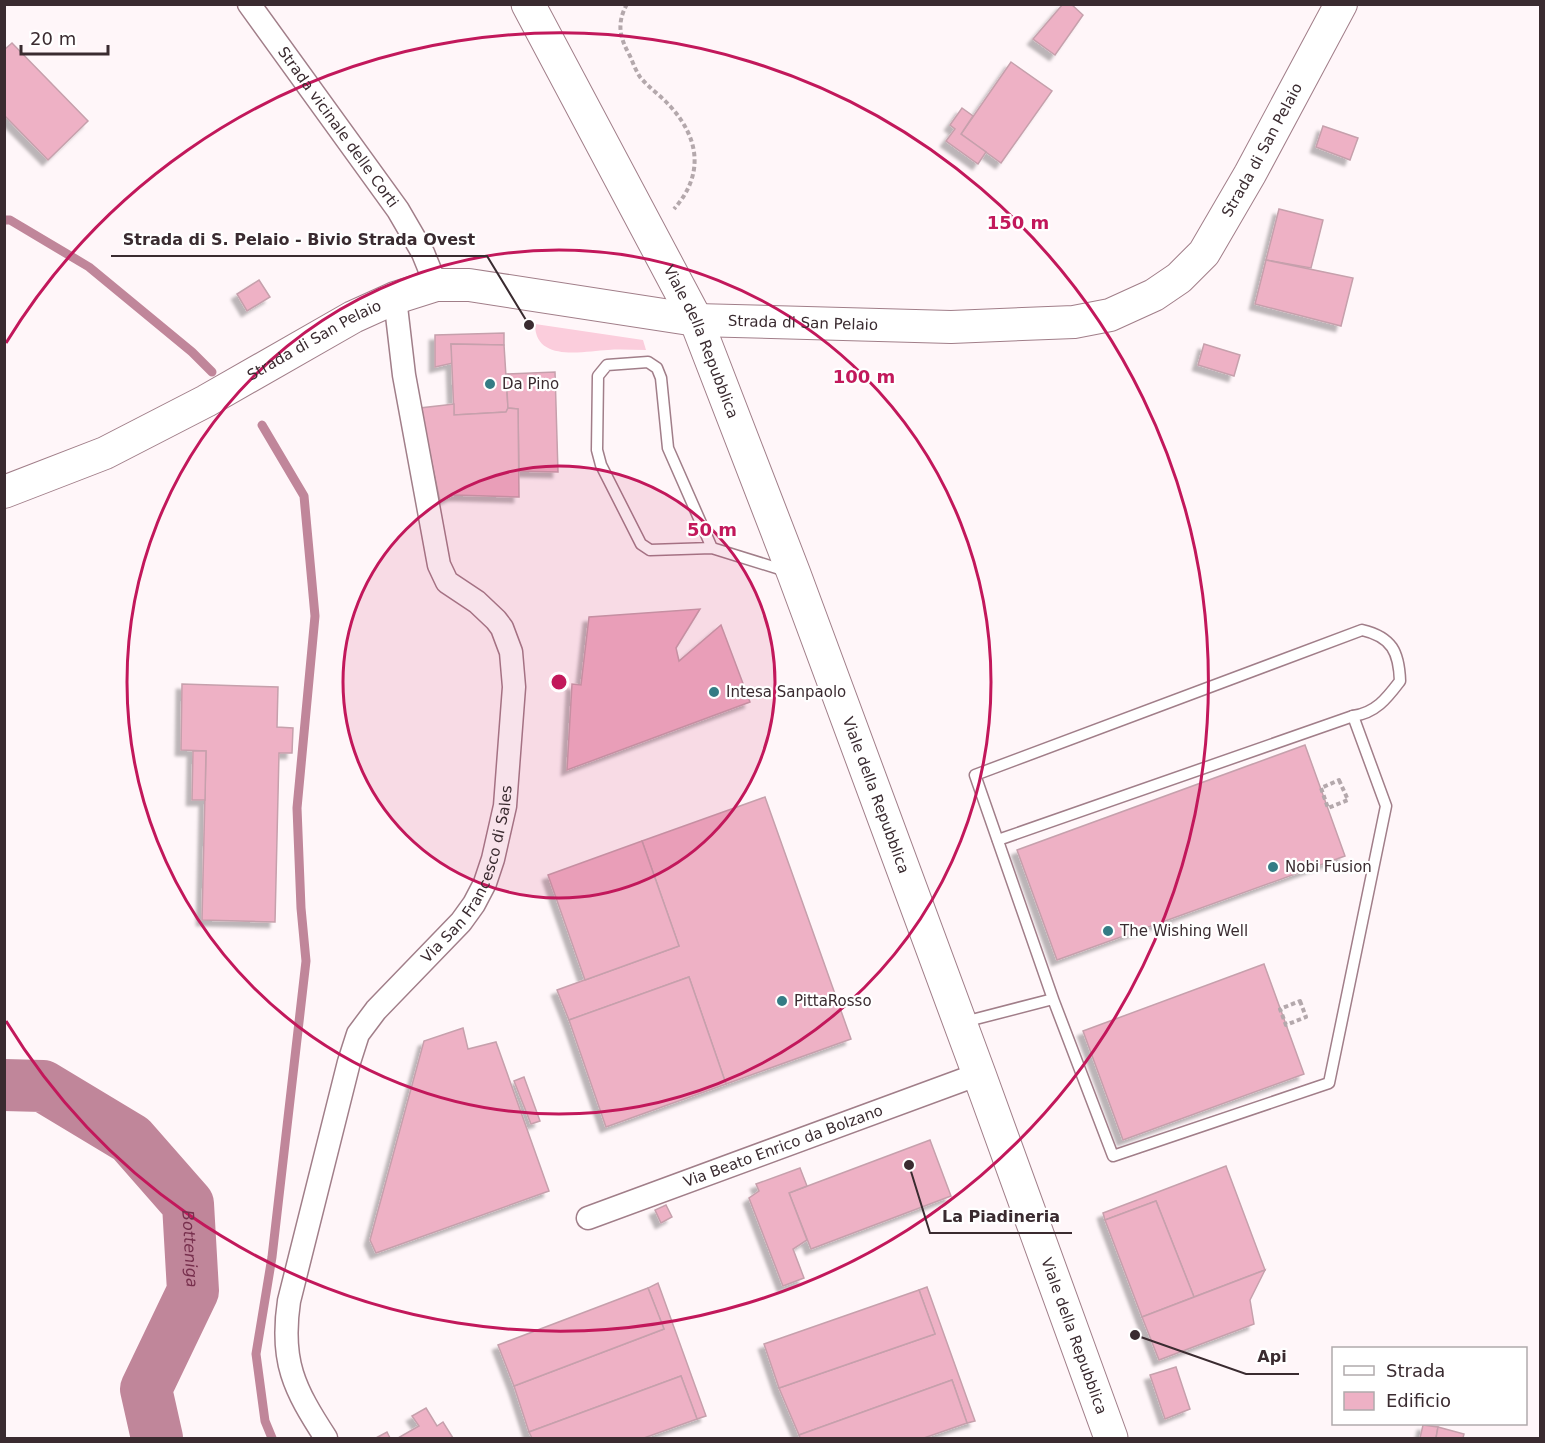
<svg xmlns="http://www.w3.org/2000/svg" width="1545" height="1443" font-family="'DejaVu Sans',sans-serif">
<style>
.green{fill:#fbcddc}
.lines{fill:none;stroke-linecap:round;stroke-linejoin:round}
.stream{stroke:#c0869a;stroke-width:9}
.river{stroke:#c0869a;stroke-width:52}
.building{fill:#eeb1c5;stroke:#c6a0ac;stroke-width:1.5;filter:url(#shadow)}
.lane-casing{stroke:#a17e89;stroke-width:13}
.street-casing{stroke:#a17e89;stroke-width:25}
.secondary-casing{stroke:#a17e89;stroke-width:34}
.primary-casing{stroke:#a17e89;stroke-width:35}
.path{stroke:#b4a8ac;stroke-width:4;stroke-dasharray:4.5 3;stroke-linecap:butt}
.lane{stroke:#fff;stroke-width:10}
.street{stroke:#fff;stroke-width:22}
.secondary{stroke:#fff;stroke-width:32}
.primary{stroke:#fff;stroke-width:33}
.ring{fill:none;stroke:#c2185b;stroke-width:3}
.poi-dot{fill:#347c85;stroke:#fff;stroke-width:2}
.labels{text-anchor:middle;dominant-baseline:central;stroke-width:4.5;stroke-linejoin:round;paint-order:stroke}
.street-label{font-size:15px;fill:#3a2b30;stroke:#fff}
.poi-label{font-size:15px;fill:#3a2b30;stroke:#fff;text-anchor:start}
.water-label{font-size:16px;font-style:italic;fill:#772f4d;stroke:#fff}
.centre{fill:#c2185b;stroke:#fff;stroke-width:3}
.ring-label{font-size:18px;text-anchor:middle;font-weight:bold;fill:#c2185b;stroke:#fff;stroke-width:4.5;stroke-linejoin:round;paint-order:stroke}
.leader{fill:none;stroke:#3a2b30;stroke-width:2}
.callout-dot{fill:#3a2b30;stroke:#fff;stroke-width:2}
.callout-label{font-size:16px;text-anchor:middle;font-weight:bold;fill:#3a2b30;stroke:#fff;stroke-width:4.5;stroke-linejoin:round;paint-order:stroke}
</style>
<defs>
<filter id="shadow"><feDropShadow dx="-5.5" dy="5.5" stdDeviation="1.5" flood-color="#0004"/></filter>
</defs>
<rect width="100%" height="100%" fill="#fff6f9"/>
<path class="green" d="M 535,324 L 643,340 L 646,350 C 633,350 620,349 608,350 C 584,351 535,363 535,324 Z"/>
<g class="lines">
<g class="stream">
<polyline points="4,220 10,220 89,267 192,352 212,372"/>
<polyline points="262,425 304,496 315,616 297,808 301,908 306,961 272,1257 256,1354 265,1421 272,1438"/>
</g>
<path class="river" id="s1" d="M 4,1085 L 43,1086 L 131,1139 L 188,1204 L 193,1291 L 146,1389 L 157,1438"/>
</g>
<g class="building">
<polygon points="1063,4 1071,4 1083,15 1055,55 1033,39"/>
<polygon points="12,43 88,121 48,160 6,117 4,119 4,50"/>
<polygon points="1011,62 1052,91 1001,163 961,134"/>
<polygon points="962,108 973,116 961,134 986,152 978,164 946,141 955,129 950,125"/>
<polygon points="1323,126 1358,138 1350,160 1316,147"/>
<polygon points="1279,209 1323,220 1311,268 1266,260"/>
<polygon points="1266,260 1353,278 1341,326 1255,304"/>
<polygon points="259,280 270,297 247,311 237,294"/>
<polygon points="504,333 504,345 451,344 453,363 435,367 435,335"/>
<polygon points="451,344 504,345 508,408 506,412 454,415"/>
<polygon points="1204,344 1240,355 1234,376 1198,365"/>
<polygon points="555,372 558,472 519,471 518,409 508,408 506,374"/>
<polygon points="454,404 454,415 506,412 508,408 518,409 519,497 454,495 440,501 420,408"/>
<polygon points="700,609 676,648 679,661 721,625 750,702 567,770 572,684 581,685 589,617"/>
<polygon points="182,684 278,687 277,727 293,728 292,753 279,753 275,922 202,920 206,751 181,750"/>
<polygon points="1305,745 1345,856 1057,960 1017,850"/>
<polygon points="193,751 206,751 205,800 192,800"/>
<polygon points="765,797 851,1039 726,1084 689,977 569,1020 557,990 679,946 642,841"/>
<polygon points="642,841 679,946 585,980 548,875"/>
<polygon points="1264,964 1304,1074 1123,1140 1083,1031"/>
<polygon points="689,977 726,1084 606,1127 569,1020"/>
<polygon points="463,1028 468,1049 496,1042 549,1191 376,1253 370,1240 424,1041"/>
<polygon points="524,1077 540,1121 531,1124 514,1081"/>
<polygon points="930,1140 951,1196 811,1249 789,1193"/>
<polygon points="1226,1166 1265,1270 1194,1297 1156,1201 1105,1220 1103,1213"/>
<polygon points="800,1168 807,1186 789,1193 807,1240 793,1249 804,1278 783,1286 749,1198 759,1191 756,1184"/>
<polygon points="1156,1201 1194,1297 1142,1317 1105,1220"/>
<polygon points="666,1205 672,1217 661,1223 655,1210"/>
<polygon points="1265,1270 1250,1300 1254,1324 1159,1360 1142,1317"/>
<polygon points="658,1283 706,1416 697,1419 681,1376 529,1432 514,1386 664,1329 648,1288"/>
<polygon points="927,1287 975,1421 967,1423 952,1380 799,1435 779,1388 935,1334 919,1290"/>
<polygon points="648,1288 664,1329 514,1386 498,1345"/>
<polygon points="919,1290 935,1334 779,1388 764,1344"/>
<polygon points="1176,1367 1190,1409 1165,1419 1150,1375"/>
<polygon points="681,1376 697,1419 644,1438 532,1438 529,1432"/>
<polygon points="952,1380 967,1423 924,1438 800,1438 799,1435"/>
<polygon points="426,1408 437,1426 443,1422 453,1438 398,1438 419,1426 412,1416"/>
<polygon points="1423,1425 1438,1427 1436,1438 1420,1438"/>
<polygon points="1438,1427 1464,1434 1463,1438 1436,1438"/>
<polygon points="387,1432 390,1438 376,1438"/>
</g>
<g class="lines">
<defs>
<g id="lane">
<polyline points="712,548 668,448 661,378 657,368 648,362 607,365 598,376 597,450 601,465 641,544 650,550 712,548 786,571"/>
<polyline points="998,840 1353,716"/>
<path d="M 964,1022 L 1053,999 L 975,775 L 1362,630 C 1392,637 1399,652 1400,681 C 1387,698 1376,713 1353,716 L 1386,806 L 1329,1083 L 1113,1156 L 1053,999"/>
</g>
<g id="street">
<path id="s2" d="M 249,4 L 398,210 L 423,253 L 436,285"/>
<path id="s3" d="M 588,1218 L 979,1074"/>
<path id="s4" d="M 326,1438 C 294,1389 280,1361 289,1301 L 349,1062 L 358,1034 L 376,1010 L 461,922 L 474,904 L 485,883 L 493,859 L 505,806 L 514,687 L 511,652 L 502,628 L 496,620 L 477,602 L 447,582 L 439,565 L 404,375 L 395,298"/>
</g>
<g id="secondary">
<path id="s5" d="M 4,492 L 105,453 L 206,401 L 353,317 L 395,298 L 436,285 L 469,285 L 696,320 L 951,327 L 1074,322 L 1110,315 L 1154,295 L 1179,278 L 1204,253 L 1250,174 L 1341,4"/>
</g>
<g id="primary">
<path id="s6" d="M 528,4 L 696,320 L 794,574 L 979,1074 L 1111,1438"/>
</g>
</defs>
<use href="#lane" class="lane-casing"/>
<use href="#street" class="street-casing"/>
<use href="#secondary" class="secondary-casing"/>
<use href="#primary" class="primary-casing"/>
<g class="path">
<path d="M 627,4 C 616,24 620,38 630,56 C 633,63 636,71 640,77 C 649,88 661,96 670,106 C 700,139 704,175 674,209"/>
<polygon points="1339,780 1348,800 1328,808 1321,788"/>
<polygon points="1300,1001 1306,1017 1286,1025 1280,1009"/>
</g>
<use href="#lane" class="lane"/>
<use href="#street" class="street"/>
<use href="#secondary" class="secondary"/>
<use href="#primary" class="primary"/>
</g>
<circle cx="559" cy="682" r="216" fill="#c2185b" fill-opacity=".12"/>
<g class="ring">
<circle cx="559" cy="682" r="216"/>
<circle cx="559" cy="682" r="432"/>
<path d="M6 343A649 649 0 1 1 6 1021"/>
</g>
<g class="poi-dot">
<circle cx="490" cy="384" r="6"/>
<circle cx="714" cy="692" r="6"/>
<circle cx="1273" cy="867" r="6"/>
<circle cx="1108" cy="931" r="6"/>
<circle cx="782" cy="1001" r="6"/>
</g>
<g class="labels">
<g class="street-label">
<text stroke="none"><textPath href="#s2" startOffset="152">Strada vicinale delle Corti</textPath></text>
<text stroke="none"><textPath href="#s5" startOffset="1390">Strada di San Pelaio</textPath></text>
<text stroke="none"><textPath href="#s5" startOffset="850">Strada di San Pelaio</textPath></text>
<text stroke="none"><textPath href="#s5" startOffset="346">Strada di San Pelaio</textPath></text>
<text stroke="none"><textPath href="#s6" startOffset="380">Viale della Repubblica</textPath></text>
<text stroke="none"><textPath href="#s6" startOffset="866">Viale della Repubblica</textPath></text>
<text stroke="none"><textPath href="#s4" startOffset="621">Via San Francesco di Sales</textPath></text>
<text stroke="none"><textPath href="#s3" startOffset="208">Via Beato Enrico da Bolzano</textPath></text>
<text stroke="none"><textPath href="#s6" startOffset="1442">Viale della Repubblica</textPath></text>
</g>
<g class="poi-label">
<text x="502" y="384">Da Pino</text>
<text x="726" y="692">Intesa Sanpaolo</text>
<text x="1285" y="867">Nobi Fusion</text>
<text x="1120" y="931">The Wishing Well</text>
<text x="794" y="1001">PittaRosso</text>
</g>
<g class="water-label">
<text stroke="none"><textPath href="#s1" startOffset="273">Botteniga</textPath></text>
</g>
</g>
<circle cx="559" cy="682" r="9" class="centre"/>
<g class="ring-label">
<text x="1018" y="229">150 m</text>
<text x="864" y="383">100 m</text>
<text x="712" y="536">50 m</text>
</g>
<path class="leader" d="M529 325L487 256H111M909 1165L930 1233H1072M1135 1335L1246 1374H1299"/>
<g class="callout-dot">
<circle cx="529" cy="325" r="6"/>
<circle cx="909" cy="1165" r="6"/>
<circle cx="1135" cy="1335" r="6"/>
</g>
<g class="callout-label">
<text x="299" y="245">Strada di S. Pelaio - Bivio Strada Ovest</text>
<text x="1001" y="1222">La Piadineria</text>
<text x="1272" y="1362">Api</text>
</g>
<rect width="1545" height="1443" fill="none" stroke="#3a2b30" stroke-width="12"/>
<rect x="1332" y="1347" width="195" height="78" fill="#ffffff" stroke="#b0aaac" stroke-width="1.5"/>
<rect x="1344" y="1366" width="30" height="9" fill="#ffffff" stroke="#b0aaac" stroke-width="1.5"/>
<text x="1386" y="1377" font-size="18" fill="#3a2b30">Strada</text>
<rect x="1344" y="1392" width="30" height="18" fill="#eeb1c5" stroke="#b0aaac" stroke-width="1.5"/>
<text x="1386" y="1407" font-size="18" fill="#3a2b30">Edificio</text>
<path d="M21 45v9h87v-9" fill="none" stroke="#3a2b30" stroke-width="3"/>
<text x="30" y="45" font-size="18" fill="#3a2b30" stroke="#ffffff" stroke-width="4.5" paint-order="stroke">20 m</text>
</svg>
